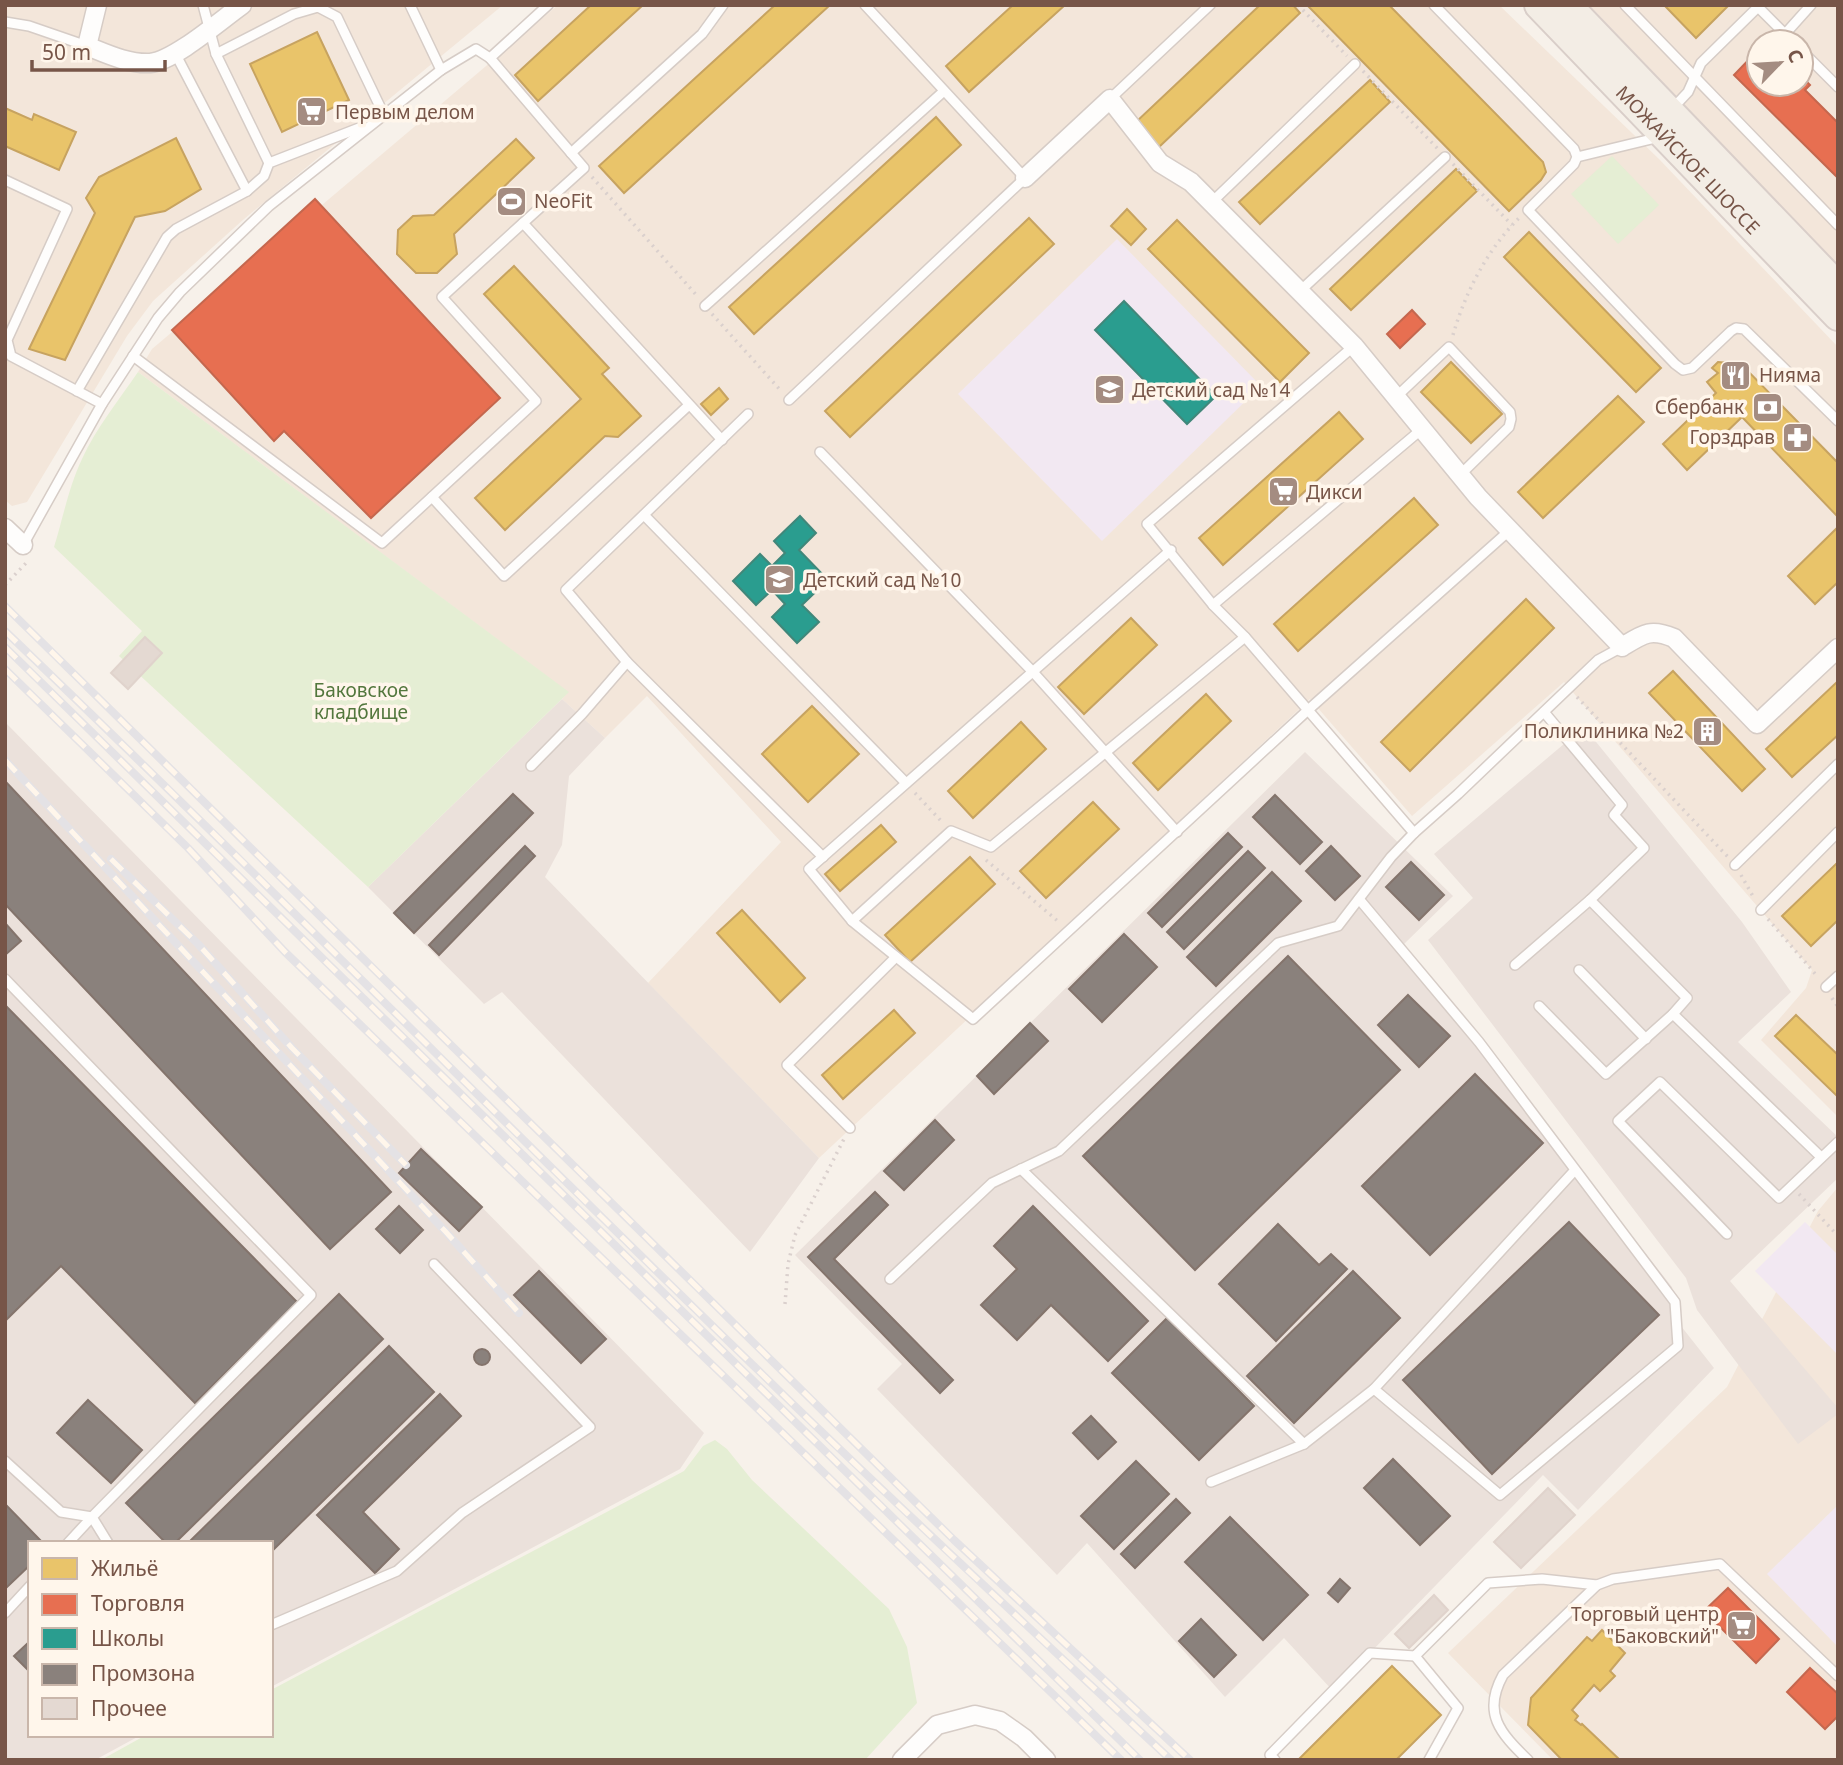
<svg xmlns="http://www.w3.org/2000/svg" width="1843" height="1765" font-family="'Noto Sans',sans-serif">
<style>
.residential{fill:#f3e6da;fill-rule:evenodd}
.industrial{fill:#ebe1db}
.education{fill:#f2e8f2}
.green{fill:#e5eed4}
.homes{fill:#e9c46a;stroke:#c7a360;stroke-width:2}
.shops{fill:#e76f51;stroke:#c5674e;stroke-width:2}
.schools{fill:#2a9d8f;stroke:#41877a;stroke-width:2}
.industry{fill:#8a817c;stroke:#84746c;stroke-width:2}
.building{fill:#e4d9d2;stroke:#e0d3cc;stroke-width:2}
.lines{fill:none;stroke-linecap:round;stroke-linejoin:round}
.lane-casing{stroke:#d6ccc6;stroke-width:12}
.street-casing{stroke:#d6ccc6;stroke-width:21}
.primary-casing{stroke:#d9cec9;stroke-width:32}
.path{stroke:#dad0cd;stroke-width:3.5;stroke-dasharray:2 5;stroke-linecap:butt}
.lane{stroke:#fefdfc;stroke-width:9}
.street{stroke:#fefdfc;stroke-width:18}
.primary{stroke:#f3ede5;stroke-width:28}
.rail-casing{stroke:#e4e2e5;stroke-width:8}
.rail{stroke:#fff6eb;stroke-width:5;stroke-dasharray:16;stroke-linecap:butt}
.labels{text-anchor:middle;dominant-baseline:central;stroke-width:7;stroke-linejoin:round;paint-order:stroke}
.poi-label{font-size:19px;fill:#775548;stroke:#fff6eb;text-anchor:start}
.street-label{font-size:19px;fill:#775548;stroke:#fff6eb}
.park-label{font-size:19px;fill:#53773d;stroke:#fff6eb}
</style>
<rect width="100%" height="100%" fill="#f7f1ea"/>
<g class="residential">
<polygon points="5,5 503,5 244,219 153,301 127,336 27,502 12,506 5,500"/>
<polygon points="558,5 1499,5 1659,159 1838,347 1838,1117 1761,1040 1806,988 1812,970 1564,682 1412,816 1310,699 819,1158 648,983 781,842 647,696 605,738 562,699 568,692 138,372 152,349"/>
<path d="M 1589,5 L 1838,5 L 1838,265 ZM 1759,42 L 1801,42 L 1801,84 L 1759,84 Z"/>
<polygon points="1838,1187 1838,1760 1553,1760 1448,1653 1727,1387 1818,1211"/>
</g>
<g class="industrial">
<polygon points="562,699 605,738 569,776 562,845 545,877 819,1158 750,1252 502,992 484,1004 368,887"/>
<polygon points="5,722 704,1433 680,1469 271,1687 271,1543 30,1543 30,1735 141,1735 95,1760 5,1760"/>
<polygon points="1584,727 1742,922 1791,992 1738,1042 1838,1137 1838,1178 1730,1281 1838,1408 1838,1414 1798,1444 1697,1310 1686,1278 1428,940 1473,898 1434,854"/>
<polygon points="1305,752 1453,896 1403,945 1672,1287 1681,1326 1714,1368 1578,1510 1543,1475 1333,1691 1284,1638 1225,1697 1087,1543 1057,1575 877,1389 902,1364 795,1255"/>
</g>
<g class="education">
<polygon points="1117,239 1261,386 1102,541 958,394"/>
<polygon points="1805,1222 1838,1255 1838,1355 1755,1271"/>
<polygon points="1838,1505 1838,1647 1767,1574"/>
</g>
<g class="green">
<polygon points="1612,156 1659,205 1618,244 1571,194"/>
<path d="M 138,372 L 569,692 L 368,887 L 119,656 L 142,631 L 54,547 C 63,518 69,486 82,459 C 96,428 119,400 138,372 Z"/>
<polygon points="715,1440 727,1449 752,1480 889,1609 907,1647 917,1703 865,1760 101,1760 146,1735 271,1735 271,1690 684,1471 703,1446"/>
</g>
<g class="homes">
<polygon points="591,5 643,5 538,101 515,75"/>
<polygon points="775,5 830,5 624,193 599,166"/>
<polygon points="1013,5 1065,5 969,92 946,66"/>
<polygon points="1260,5 1293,5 1300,13 1159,147 1136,122"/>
<polygon points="1307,5 1389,5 1543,162 1546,172 1541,180 1509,211"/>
<polygon points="1664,5 1729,5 1696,38"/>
<polygon points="317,32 349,100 282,132 250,64"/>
<polygon points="1370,80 1390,102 1260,224 1239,202"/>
<polygon points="5,108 32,120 34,114 76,132 59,170 5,146"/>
<polygon points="936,117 961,145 754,334 729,307"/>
<polygon points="176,138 201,189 165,211 135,217 65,360 29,349 95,213 86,198 99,177"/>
<polygon points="516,139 534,158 454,234 457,254 437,273 416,273 397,254 398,230 413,216 434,215"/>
<polygon points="1456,169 1477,191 1351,310 1330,289"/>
<polygon points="1127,209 1146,229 1131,245 1111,226"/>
<polygon points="1029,218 1054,244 850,437 825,411"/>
<polygon points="1177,220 1309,353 1280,382 1148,249"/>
<polygon points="1529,232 1661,368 1636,392 1504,257"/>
<polygon points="514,266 609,368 602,374 641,416 618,437 605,436 505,530 475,498 581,399 484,294"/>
<polygon points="1451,362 1502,414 1471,443 1421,392"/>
<polygon points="1718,362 1741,364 1838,463 1838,517 1742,417 1687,470 1663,444 1716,393 1707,382 1718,373 1712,368"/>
<polygon points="719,388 728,399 711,415 701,404"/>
<polygon points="1618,396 1644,422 1543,518 1518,492"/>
<polygon points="1339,412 1363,439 1223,565 1199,538"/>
<polygon points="1414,498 1438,525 1298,651 1274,624"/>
<polygon points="1838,527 1838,582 1815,604 1788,576"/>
<polygon points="1526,599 1554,628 1410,771 1381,742"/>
<polygon points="1131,618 1157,645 1084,714 1058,687"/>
<polygon points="1673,671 1765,769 1742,791 1649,693"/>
<polygon points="1838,681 1838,735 1792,777 1766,749"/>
<polygon points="1206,694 1231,721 1158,790 1133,763"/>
<polygon points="812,706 859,754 808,802 762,754"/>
<polygon points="1021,722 1046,749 973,818 948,791"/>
<polygon points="1093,802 1119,829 1046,898 1020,871"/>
<polygon points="881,825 896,842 840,891 825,874"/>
<polygon points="970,857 995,884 910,962 885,935"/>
<polygon points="1838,862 1838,920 1811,946 1782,916"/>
<polygon points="742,910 805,978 780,1002 717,933"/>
<polygon points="894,1010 915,1033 843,1099 822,1075"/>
<polygon points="1796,1015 1838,1055 1838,1097 1775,1036"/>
<polygon points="1602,1630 1625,1653 1610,1671 1615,1676 1600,1691 1594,1685 1572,1710 1578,1716 1575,1720 1581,1725 1582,1724 1620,1760 1562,1760 1528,1725 1531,1698 1587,1637 1592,1641"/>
<polygon points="1392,1666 1441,1715 1396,1760 1298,1760"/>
</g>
<g class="shops">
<polygon points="1759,49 1759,84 1801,84 1801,76 1810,85 1805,90 1838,123 1838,178 1734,75"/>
<polygon points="315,199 500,398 371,518 284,431 274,441 172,330"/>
<polygon points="1412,310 1425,324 1400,348 1387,334"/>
<polygon points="1728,1588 1779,1639 1756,1663 1704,1611"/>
<polygon points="1810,1668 1838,1694 1838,1716 1825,1729 1787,1692"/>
</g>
<g class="schools">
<polygon points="1124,301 1216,396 1187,424 1095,330"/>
<polygon points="800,516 816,533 799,550 828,580 802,605 819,622 797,643 772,617 785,604 772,590 756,605 733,581 760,554 772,566 785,553 774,541"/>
</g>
<g class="industry">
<polygon points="5,781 391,1192 330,1249 5,904"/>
<polygon points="513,794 533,813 414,933 394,913"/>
<polygon points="1275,795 1322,842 1300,864 1253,817"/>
<polygon points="1228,833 1242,847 1162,927 1148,913"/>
<polygon points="525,846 535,856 439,955 429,945"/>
<polygon points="1331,846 1360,876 1335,900 1306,871"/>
<polygon points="1248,851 1265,868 1184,949 1167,932"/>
<polygon points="1411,862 1444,895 1419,920 1386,887"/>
<polygon points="1272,872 1301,901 1216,986 1187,957"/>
<polygon points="5,923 21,941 5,955"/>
<polygon points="1124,934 1157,967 1102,1022 1069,989"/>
<polygon points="1288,956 1400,1070 1195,1270 1083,1156"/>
<polygon points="1408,995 1450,1036 1419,1067 1378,1025"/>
<polygon points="5,1005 297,1302 195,1403 61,1266 5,1321"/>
<polygon points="1030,1023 1048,1041 994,1094 977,1076"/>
<polygon points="1475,1074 1543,1143 1430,1255 1362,1186"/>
<polygon points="935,1120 954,1140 904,1190 884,1171"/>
<polygon points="421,1149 482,1207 459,1231 399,1173"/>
<polygon points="875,1192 888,1205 834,1259 953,1380 940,1393 808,1257"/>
<polygon points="399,1206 423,1230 400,1253 376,1229"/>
<polygon points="1033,1206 1148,1321 1108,1361 1051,1305 1017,1340 981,1305 1017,1269 994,1246"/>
<polygon points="1569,1222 1659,1315 1492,1474 1403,1380"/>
<polygon points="1278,1224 1319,1265 1331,1254 1347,1269 1276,1341 1219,1284"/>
<polygon points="539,1271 606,1339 581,1363 514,1295"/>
<polygon points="1353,1271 1400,1318 1294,1423 1247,1376"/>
<polygon points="339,1294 383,1339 175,1543 166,1543 126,1503"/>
<polygon points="1167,1318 1254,1406 1199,1460 1112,1373"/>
<polygon points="389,1346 434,1392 271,1552 271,1543 188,1543"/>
<circle cx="482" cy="1357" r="8"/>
<polygon points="440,1394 461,1416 363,1512 399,1549 375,1573 317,1515"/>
<polygon points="88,1400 142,1450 111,1483 57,1433"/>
<polygon points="1091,1416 1116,1442 1098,1459 1073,1433"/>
<polygon points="1393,1459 1450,1516 1420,1545 1364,1488"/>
<polygon points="1136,1461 1169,1494 1114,1549 1081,1516"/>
<polygon points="1176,1499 1190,1513 1135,1568 1121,1554"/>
<polygon points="5,1504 43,1543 30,1543 30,1565 5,1589"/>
<polygon points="1230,1517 1308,1595 1263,1640 1185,1562"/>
<polygon points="1340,1579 1350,1588 1338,1602 1328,1593"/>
<polygon points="1201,1619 1236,1655 1214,1677 1179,1641"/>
<polygon points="30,1641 30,1672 14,1656"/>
</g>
<g class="building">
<polygon points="145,637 162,653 128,689 111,673"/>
<polygon points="1548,1488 1575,1515 1521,1568 1494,1542"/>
<polygon points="1434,1595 1448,1610 1409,1648 1395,1634"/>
</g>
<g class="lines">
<defs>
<g id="lane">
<polyline points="203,5 216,54 269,163"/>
<polyline points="410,5 441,70 476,49 490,58 548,5"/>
<polyline points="1434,5 1574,149 1577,157 1574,164 1528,210 1675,364 1683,370 1692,368 1731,331 1736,328 1744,329 1838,421"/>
<polyline points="1625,5 1838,225"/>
<polyline points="1756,5 1793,42"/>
<polyline points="5,22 29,26 87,46"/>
<polyline points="1785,34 1811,5"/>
<polyline points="1801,50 1838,87"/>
<polyline points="175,53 247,191"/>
<polyline points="490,58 584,168 523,223"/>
<polyline points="1110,99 1210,5"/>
<polyline points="1672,109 1688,92 1701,63 1758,7"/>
<polyline points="384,115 441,70"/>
<polyline points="571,153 702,34 723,5"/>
<polyline points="1577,157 1660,137"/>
<polyline points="5,180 67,209 7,340 11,356 102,404"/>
<polyline points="1212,202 1355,64"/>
<polyline points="1300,291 1445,157"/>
<polyline points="705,306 944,91"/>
<polyline points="1354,346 1147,524 1213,605 1245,637 1414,833"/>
<polyline points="133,356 382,543 536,401 442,297 523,223 722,440"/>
<polyline points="77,391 167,237 176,229 247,191 264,176 269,163 359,128"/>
<polyline points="1396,397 1449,347 1510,412 1511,419 1509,427 1460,475"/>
<polyline points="789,400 1025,178 865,5"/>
<polyline points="748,414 566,590 627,662 823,857"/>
<polyline points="820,452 1033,672 1177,832"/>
<polyline points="432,497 504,576 689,405"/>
<polyline points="644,515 906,783"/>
<polyline points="23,545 102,404 158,318 180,292 269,206 384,115 337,17 318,7 294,14 216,54"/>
<polyline points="1171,550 809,869 852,921 951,831 991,847 1245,637"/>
<polyline points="1213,605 1422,429"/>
<polyline points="1544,712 1622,805 1614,815 1644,848 1590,900"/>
<polyline points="531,766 582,714 627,662"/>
<polyline points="1735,865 1838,764"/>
<polyline points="1359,899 1479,1042 1675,1302 1678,1346 1500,1495 1374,1389 1575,1170"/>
<polyline points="1761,910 1838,832"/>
<polyline points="852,921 973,1019 1308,710 1510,530"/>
<polyline points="1515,965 1590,900 1687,998 1673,1014"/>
<polyline points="1579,970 1646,1039"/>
<polyline points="5,979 311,1295 92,1517 108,1543"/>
<polyline points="1826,987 1838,976"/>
<polyline points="1539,1006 1606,1074 1673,1014 1821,1157"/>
<polyline points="850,1128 787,1065 896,957"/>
<polyline points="1021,1169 1304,1444"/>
<polyline points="1727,1234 1618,1121 1660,1082 1779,1198 1838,1142"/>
<polyline points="890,1279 992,1183 1059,1151 1278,943 1338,926 1391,857 1414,833 1458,794 1598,660 1622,647"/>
<polyline points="5,1461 61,1512 92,1517"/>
<polyline points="1211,1482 1304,1444 1374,1389"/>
<polyline points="68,1543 92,1517"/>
<polyline points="5,1613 30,1586"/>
<polyline points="271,1625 397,1571 462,1513 590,1427 434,1264"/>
<polyline points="1415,1656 1458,1708 1429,1760"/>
<polyline points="1275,1760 1270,1755 1370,1653 1415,1656 1488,1583 1542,1579 1597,1585"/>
<path d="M 1528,1760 C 1500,1733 1482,1713 1503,1675 L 1597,1585 L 1613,1579 L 1720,1564 L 1838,1676"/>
</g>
<g id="street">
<path d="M 97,5 L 87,46 C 107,54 128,64 150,63 C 174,61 221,20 242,5"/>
<path d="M 1025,178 L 1110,99 L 1160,163 L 1191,182 L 1354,346 L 1478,497 L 1622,647 C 1643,634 1650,628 1674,638 L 1757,724 L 1838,648"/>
<polyline points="5,528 23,545"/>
<polyline points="902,1760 937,1725 975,1715 1000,1721 1024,1738 1046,1760"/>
</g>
<g id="primary">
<path id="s1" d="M 1539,5 L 1838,316"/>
<polyline points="1567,5 1838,287"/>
</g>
</defs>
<use href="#lane" class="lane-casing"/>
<use href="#street" class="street-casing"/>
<use href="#primary" class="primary-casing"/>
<g class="path">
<polyline points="1298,5 1347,56"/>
<polyline points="1363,71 1438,149"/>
<polyline points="1453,164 1512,225"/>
<polyline points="592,177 698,297"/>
<polyline points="712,314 782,392"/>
<path d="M 1453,335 C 1465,293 1487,250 1519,218"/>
<polyline points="5,585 28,561"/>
<polyline points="1577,697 1728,857"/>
<polyline points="915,793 943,823"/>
<polyline points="986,860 1060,923"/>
<polyline points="1741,875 1754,898"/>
<polyline points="1768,919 1818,977"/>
<polyline points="1832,998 1838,1007"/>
<polyline points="1799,1194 1838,1236"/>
<polyline points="785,1304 788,1264 795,1235 845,1137"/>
</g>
<use href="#lane" class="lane"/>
<use href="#street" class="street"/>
<use href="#primary" class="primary"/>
<defs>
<g id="rail">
<polyline points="5,606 954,1540 1190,1760"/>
<path d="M 5,631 C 261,876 508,1128 762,1374 C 896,1505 1034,1632 1171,1760"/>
<polyline points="5,647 1140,1760"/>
<polyline points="5,669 188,848 285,952 1121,1760"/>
<polyline points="5,760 445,1231 519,1313"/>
<polyline points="111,859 198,944 292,1048 406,1165"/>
</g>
</defs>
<use href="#rail" class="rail-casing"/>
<use href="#rail" class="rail"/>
</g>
<defs>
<symbol id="supermarket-square" viewBox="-11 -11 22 22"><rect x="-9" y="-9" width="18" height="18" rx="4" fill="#a48c81" stroke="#fff6eb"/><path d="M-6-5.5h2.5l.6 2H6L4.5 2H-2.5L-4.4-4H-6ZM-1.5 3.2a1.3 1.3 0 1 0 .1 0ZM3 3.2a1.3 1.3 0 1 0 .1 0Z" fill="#fff"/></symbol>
<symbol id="stadium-square" viewBox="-11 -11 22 22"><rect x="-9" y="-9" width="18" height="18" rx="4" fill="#a48c81" stroke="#fff6eb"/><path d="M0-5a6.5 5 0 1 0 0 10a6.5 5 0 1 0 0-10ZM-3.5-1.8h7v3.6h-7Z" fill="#fff"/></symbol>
<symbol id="restaurant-square" viewBox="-11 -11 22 22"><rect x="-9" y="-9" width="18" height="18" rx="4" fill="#a48c81" stroke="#fff6eb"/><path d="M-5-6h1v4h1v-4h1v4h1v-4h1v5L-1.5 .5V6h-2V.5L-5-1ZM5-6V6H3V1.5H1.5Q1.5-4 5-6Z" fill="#fff"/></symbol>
<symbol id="school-square" viewBox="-11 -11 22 22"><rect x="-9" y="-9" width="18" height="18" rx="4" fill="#a48c81" stroke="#fff6eb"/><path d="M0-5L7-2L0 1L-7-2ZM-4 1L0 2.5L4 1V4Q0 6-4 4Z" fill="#fff"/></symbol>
<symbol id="bank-square" viewBox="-11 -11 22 22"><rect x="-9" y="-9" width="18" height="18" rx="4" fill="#a48c81" stroke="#fff6eb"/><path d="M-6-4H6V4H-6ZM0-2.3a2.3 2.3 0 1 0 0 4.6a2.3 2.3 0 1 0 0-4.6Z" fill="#fff"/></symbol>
<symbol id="pharmacy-square" viewBox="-11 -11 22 22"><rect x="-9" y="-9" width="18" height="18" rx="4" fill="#a48c81" stroke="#fff6eb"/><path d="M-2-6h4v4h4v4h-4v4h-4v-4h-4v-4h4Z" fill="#fff"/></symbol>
<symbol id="building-square" viewBox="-11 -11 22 22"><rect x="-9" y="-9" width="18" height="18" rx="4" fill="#a48c81" stroke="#fff6eb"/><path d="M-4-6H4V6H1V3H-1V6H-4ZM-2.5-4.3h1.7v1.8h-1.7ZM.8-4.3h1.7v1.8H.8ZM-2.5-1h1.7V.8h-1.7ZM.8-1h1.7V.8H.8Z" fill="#fff"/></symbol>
</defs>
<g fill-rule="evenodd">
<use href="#supermarket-square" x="294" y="94" width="35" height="35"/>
<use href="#stadium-square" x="494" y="184" width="35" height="35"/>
<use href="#restaurant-square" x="1718" y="358" width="35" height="35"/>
<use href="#school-square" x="1092" y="372" width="35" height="35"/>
<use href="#bank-square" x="1750" y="390" width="35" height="35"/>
<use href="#pharmacy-square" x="1780" y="420" width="35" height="35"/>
<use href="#supermarket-square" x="1266" y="474" width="35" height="35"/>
<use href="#school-square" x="762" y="562" width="35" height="35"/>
<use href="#building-square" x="1690" y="714" width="35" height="35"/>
<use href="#supermarket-square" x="1724" y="1608" width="35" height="35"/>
</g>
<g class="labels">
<g class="poi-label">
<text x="335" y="112">Первым делом</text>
<text x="534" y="201">NeoFit</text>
<text x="1759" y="375">Нияма</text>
<text x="1132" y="390">Детский сад №14</text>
<text x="1744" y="407" text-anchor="end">Сбербанк</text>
<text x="1775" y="437" text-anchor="end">Горздрав</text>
<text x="1306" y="492">Дикси</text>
<text x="803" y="580">Детский сад №10</text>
<text x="1684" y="731" text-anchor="end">Поликлиника №2</text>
<text x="1719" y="1614" text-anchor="end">Торговый центр<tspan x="1719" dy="22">"Баковский"</tspan></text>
</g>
<g class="street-label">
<text stroke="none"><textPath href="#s1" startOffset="215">МОЖАЙСКОЕ ШОССЕ</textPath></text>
</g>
<g class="park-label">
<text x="361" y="690">Баковское<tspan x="361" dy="22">кладбище</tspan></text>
</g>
</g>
<rect width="1843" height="1765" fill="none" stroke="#775548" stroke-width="14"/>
<rect x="28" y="1541" width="245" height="196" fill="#fff6eb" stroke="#c9b6aa" stroke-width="2"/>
<rect x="42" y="1558" width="35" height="21" fill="#e9c46a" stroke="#c9b6aa" stroke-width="2"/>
<text x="91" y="1576" font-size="21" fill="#775548">Жильё</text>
<rect x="42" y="1594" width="35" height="21" fill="#e76f51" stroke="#c9b6aa" stroke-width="2"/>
<text x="91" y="1611" font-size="21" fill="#775548">Торговля</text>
<rect x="42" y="1628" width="35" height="21" fill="#2a9d8f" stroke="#c9b6aa" stroke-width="2"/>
<text x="91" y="1646" font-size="21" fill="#775548">Школы</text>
<rect x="42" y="1664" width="35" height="21" fill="#8a817c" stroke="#c9b6aa" stroke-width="2"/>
<text x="91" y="1681" font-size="21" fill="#775548">Промзона</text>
<rect x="42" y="1698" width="35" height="21" fill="#e4d9d2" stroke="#c9b6aa" stroke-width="2"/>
<text x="91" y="1716" font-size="21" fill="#775548">Прочее</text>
<g transform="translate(1780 63) rotate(65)"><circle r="33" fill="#fff6eb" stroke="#c9b6aa" stroke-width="2"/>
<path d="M0-5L12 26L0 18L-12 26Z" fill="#a48c81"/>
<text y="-10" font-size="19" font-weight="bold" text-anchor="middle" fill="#775548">С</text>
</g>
<path d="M32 60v10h133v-10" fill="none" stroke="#775548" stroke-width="3.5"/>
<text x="42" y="60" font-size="21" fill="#775548" stroke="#fff6eb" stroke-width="5" paint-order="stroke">50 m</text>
</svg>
